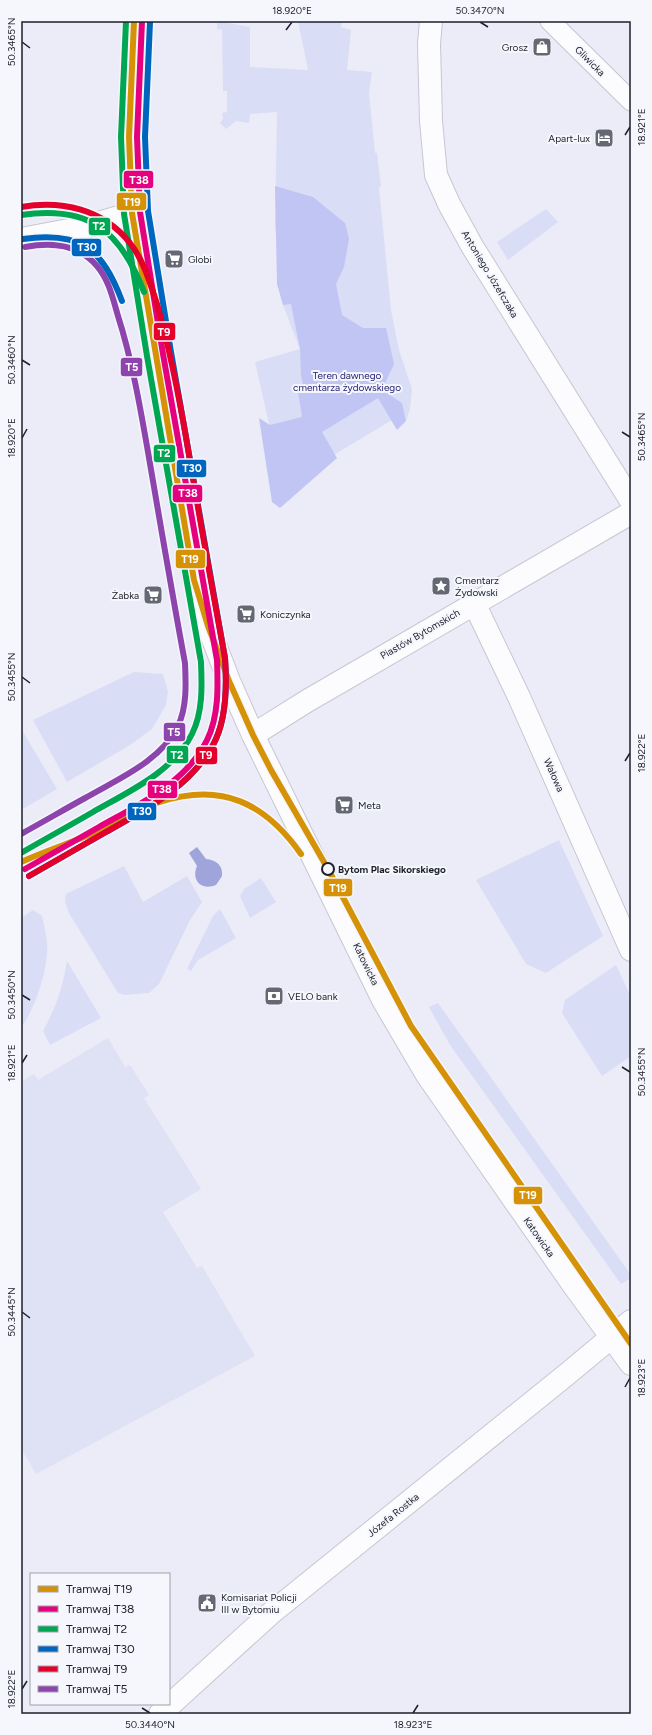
<svg xmlns="http://www.w3.org/2000/svg" width="652" height="1735" font-family="Figtree,sans-serif">
<style>
.built{fill:#dfe1f4}
.green{fill:#daddf6}
.forest{fill:#c0c5f3}
.water{fill:#9fa4da}
.lines{fill:none;stroke-linecap:round;stroke-linejoin:round}
.pedestrian-casing{stroke:#c6c7d2;stroke-width:21}
.minor-casing{stroke:#c6c7d2;stroke-width:24}
.pedestrian{stroke:#fcfcfe;stroke-width:19}
.minor{stroke:#fcfcfe;stroke-width:22}
.tram-1-casing{stroke:#f5f7fd;stroke-width:9}
.tram-2-casing{stroke:#f5f7fd;stroke-width:9}
.tram-3-casing{stroke:#f5f7fd;stroke-width:9}
.tram-4-casing{stroke:#f5f7fd;stroke-width:9}
.tram-5-casing{stroke:#f5f7fd;stroke-width:9}
.tram-6-casing{stroke:#f5f7fd;stroke-width:9}
.tram-1{stroke:#d69206;stroke-width:6}
.tram-2{stroke:#e5007d;stroke-width:6}
.tram-3{stroke:#00a651;stroke-width:6}
.tram-4{stroke:#0065bd;stroke-width:6}
.tram-5{stroke:#e4002b;stroke-width:6}
.tram-6{stroke:#8e44ad;stroke-width:6}
.ticks{fill:none;stroke:#1d1f2a;stroke-width:1.5}
.stop-dot{fill:#f5f7fd;stroke:#1d1f2a;stroke-width:2}
.labels{text-anchor:middle;dominant-baseline:central;stroke-width:4;stroke-linejoin:round;paint-order:stroke}
.poi-label{font-size:10px;fill:#1d1f2a;stroke:#f5f7fd;text-anchor:start}
.street-label{font-size:10px;fill:#1d1f2a;stroke:#f5f7fd}
.park-label{font-size:10px;fill:#282276;stroke:#f5f7fd}
.stop-label{font-size:10px;font-weight:bold;fill:#1d1f2a;stroke:#f5f7fd;text-anchor:start}
.line-badge{stroke:#f5f7fd;stroke-width:1.5}
.badge-label{font-size:11px;text-anchor:middle;font-weight:bold;fill:#fff}
.neatline{fill:none;stroke:#1d1f2a;stroke-width:1.5}
.ticks-label{font-size:10px;text-anchor:middle;fill:#1d1f2a}
</style>
<rect width="100%" height="100%" fill="#ebecf7"/>
<polygon class="built" points="108,1038 125,1067 130,1065 149,1095 144,1098 201,1189 163,1212 197,1268 202,1266 255,1356 36,1474 21,1448 21,1082 34,1074 38,1080"/>
<g class="green">
<polygon points="217,21 250,27 250,67 308,70 298,21 342,21 341,27 351,30 347,70 372,72 369,93 375,153 377,153 381,186 379,187 391,310 399,350 412,389 410,409 406,421 404,413 283,485 255,362 300,349 283,305 275,225 277,112 250,114 249,123 236,121 226,129 220,123 223,119 222,113 227,112 227,91 223,91 222,30 217,29"/>
<polygon points="546,209 558,222 508,260 497,242"/>
<polygon points="134,672 163,674 168,692 166,705 152,729 130,745 67,782 33,720"/>
<polygon points="21,732 23,732 57,789 21,810"/>
<polygon points="559,840 603,936 546,973 526,964 476,880"/>
<polygon points="124,866 143,902 187,876 202,902 190,920 159,984 149,993 125,995 118,993 69,913 65,902 66,894"/>
<polygon points="261,878 276,902 250,918 240,896 244,889"/>
<polygon points="220,909 236,938 198,960 191,971 187,969 213,916"/>
<path d="M 33,910 L 42,916 C 45,928 48,941 47,953 C 45,978 35,1008 21,1028 L 21,918 Z"/>
<path d="M 67,961 L 101,1018 L 50,1045 L 43,1031 C 56,1008 63,986 67,961 Z"/>
<polygon points="616,965 631,997 631,1056 602,1076 562,1013 565,1000"/>
<polygon points="438,1003 631,1275 631,1278 621,1284 450,1045 429,1007"/>
</g>
<polygon class="forest" points="275,186 313,197 345,223 349,239 344,267 336,284 342,315 363,328 386,328 394,364 382,390 402,403 406,421 397,430 378,398 322,432 337,458 280,508 272,502 259,418 270,425 302,417 298,391 304,389 301,375 300,349 291,304 283,305 277,284"/>
<path class="water" d="M 197,847 L 206,859 C 216,860 223,865 222,876 L 216,885 C 201,891 191,880 197,866 L 189,853 Z"/>
<g class="lines">
<defs>
<polyline id="pedestrian" points="550,21 631,101"/>
<g id="minor">
<polyline points="134,21 129,137 132,213 155,355 194,580 208,626 229,681 253,735 383,1000 427,1075 574,1286 631,1364"/>
<polyline points="431,21 429,44 431,121 436,175 449,204 472,246 631,501"/>
<polyline points="21,239 85,227 132,213"/>
<polyline points="474,603 519,697 631,950"/>
<polyline points="253,735 307,701 631,513"/>
<polyline points="160,1714 270,1614 566,1375 631,1321"/>
</g>
</defs>
<use href="#pedestrian" class="pedestrian-casing"/>
<use href="#minor" class="minor-casing"/>
<use href="#pedestrian" class="pedestrian"/>
<use href="#minor" class="minor"/>
<defs>
<g id="tram-1">
<polyline points="134,21 129,137 132,213 194,580 208,626 229,681 253,735 271,770 328,869 411,1026 631,1344"/>
<path d="M 21,862 C 48,850 76,841 103,829 C 122,821 140,808 160,802 C 222,782 265,803 301,854"/>
</g>
<path id="tram-2" d="M 25,869 C 50,855 74,841 99,827 C 138,805 186,783 207,740 C 219,716 218,686 217,660 L 163,354 L 140,212 L 137,137 L 142,21"/>
<g id="tram-3">
<path d="M 21,215 C 89,205 120,230 144,292"/>
<path d="M 21,853 C 45,839 69,826 93,812 C 128,792 173,772 192,734 C 203,712 202,686 201,662 L 147,356 L 124,214 L 121,137 L 126,21"/>
</g>
<g id="tram-4">
<path d="M 23,239 C 80,231 102,248 122,301"/>
<path d="M 29,876 C 55,861 80,847 106,832 C 146,809 190,787 213,745 C 227,720 227,686 225,658 L 171,352 L 148,211 L 145,137 L 150,22"/>
</g>
<path id="tram-5" d="M 21,207 C 62,200 103,209 130,243 C 144,261 150,283 157,304 C 170,350 179,396 187,443 C 199,515 212,587 225,658 C 227,686 227,720 213,745 C 190,787 146,809 106,832 C 80,847 55,861 29,876"/>
<path id="tram-6" d="M 21,834 C 43,822 65,809 87,797 C 118,779 161,761 178,726 C 187,707 186,684 185,663 C 172,593 160,522 148,452 C 140,406 132,360 118,316 C 113,299 109,280 97,266 C 78,244 52,242 25,247"/>
</defs>
<use href="#tram-1" class="tram-1-casing"/>
<use href="#tram-2" class="tram-2-casing"/>
<use href="#tram-3" class="tram-3-casing"/>
<use href="#tram-4" class="tram-4-casing"/>
<use href="#tram-5" class="tram-5-casing"/>
<use href="#tram-6" class="tram-6-casing"/>
<use href="#tram-1" class="tram-1"/>
<use href="#tram-2" class="tram-2"/>
<use href="#tram-3" class="tram-3"/>
<use href="#tram-4" class="tram-4"/>
<use href="#tram-5" class="tram-5"/>
<use href="#tram-6" class="tram-6"/>
</g>
<path class="ticks" d="M 480,22 L 488,27M 286,30 L 292,22M 22,42 L 30,48M 625,135 L 630,127M 22,360 L 30,365M 622,432 L 630,437M 22,438 L 27,429M 22,677 L 30,683M 625,761 L 630,753M 22,995 L 30,1000M 22,1063 L 27,1055M 622,1067 L 630,1072M 22,1312 L 30,1318M 625,1387 L 630,1378M 22,1689 L 27,1681M 142,1708 L 150,1713M 413,1713 L 418,1705"/>
<defs>
<symbol id="shop-square" viewBox="-11 -11 22 22"><rect x="-9" y="-9" width="18" height="18" rx="4" fill="#656772" stroke="#f5f7fd"/><path d="M-5-2.5h2.3a2.7 3.5 0 0 1 5.4 0H5L5.5 6h-11ZM-1.5-2.5h3a1.5 2.3 0 0 0-3 0Z" fill="#fff"/></symbol>
<symbol id="hotel-square" viewBox="-11 -11 22 22"><rect x="-9" y="-9" width="18" height="18" rx="4" fill="#656772" stroke="#f5f7fd"/><path d="M-6-4.5h1.5V1H6V5H4.5V3h-9V5H-6ZM-4 0a1.8 1.8 0 1 1 3.6 0ZM.5 0V-2.5h3Q6-2.5 6 0Z" fill="#fff"/></symbol>
<symbol id="supermarket-square" viewBox="-11 -11 22 22"><rect x="-9" y="-9" width="18" height="18" rx="4" fill="#656772" stroke="#f5f7fd"/><path d="M-6-5.5h2.5l.6 2H6L4.5 2H-2.5L-4.4-4H-6ZM-1.5 3.2a1.3 1.3 0 1 0 .1 0ZM3 3.2a1.3 1.3 0 1 0 .1 0Z" fill="#fff"/></symbol>
<symbol id="sight-square" viewBox="-11 -11 22 22"><rect x="-9" y="-9" width="18" height="18" rx="4" fill="#656772" stroke="#f5f7fd"/><path d="M0-6L1.8-2.2L6-1.7L2.9 1.2L3.7 5.4L0 3.3L-3.7 5.4L-2.9 1.2L-6-1.7L-1.8-2.2Z" fill="#fff"/></symbol>
<symbol id="bank-square" viewBox="-11 -11 22 22"><rect x="-9" y="-9" width="18" height="18" rx="4" fill="#656772" stroke="#f5f7fd"/><path d="M-6-4H6V4H-6ZM0-2.3a2.3 2.3 0 1 0 0 4.6a2.3 2.3 0 1 0 0-4.6Z" fill="#fff"/></symbol>
<symbol id="civic-square" viewBox="-11 -11 22 22"><rect x="-9" y="-9" width="18" height="18" rx="4" fill="#656772" stroke="#f5f7fd"/><path d="M-.6-6.5H3V-4.5H.6V-3L4-1V1h2V6H-6V1h2V-1L-.6-3ZM-1.2 2.5V6h2.4V2.5Z" fill="#fff"/></symbol>
</defs>
<g fill-rule="evenodd">
<use href="#shop-square" x="531" y="36" width="22" height="22"/>
<use href="#hotel-square" x="593" y="127" width="22" height="22"/>
<use href="#supermarket-square" x="163" y="248" width="22" height="22"/>
<use href="#sight-square" x="430" y="575" width="22" height="22"/>
<use href="#supermarket-square" x="142" y="584" width="22" height="22"/>
<use href="#supermarket-square" x="235" y="603" width="22" height="22"/>
<use href="#supermarket-square" x="333" y="794" width="22" height="22"/>
<use href="#bank-square" x="263" y="985" width="22" height="22"/>
<use href="#civic-square" x="196" y="1592" width="22" height="22"/>
</g>
<circle class="stop-dot" cx="328" cy="869" r="6"/>
<g class="labels">
<g class="poi-label">
<text x="528" y="47" text-anchor="end">Grosz</text>
<text x="590" y="138" text-anchor="end">Apart-lux</text>
<text x="188" y="259">Globi</text>
<text x="455" y="580">Cmentarz<tspan x="455" dy="12">Żydowski</tspan></text>
<text x="139" y="595" text-anchor="end">Żabka</text>
<text x="260" y="614">Koniczynka</text>
<text x="358" y="805">Meta</text>
<text x="288" y="996">VELO bank</text>
<text x="221" y="1597">Komisariat Policji<tspan x="221" dy="12">III w Bytomiu</tspan></text>
</g>
<g class="street-label">
<text transform="translate(590 61) rotate(45)">Gliwicka</text>
<text transform="translate(490 274) rotate(59)">Antoniego Józefczaka</text>
<text transform="translate(420 634) rotate(-30)">Piastów Bytomskich</text>
<text transform="translate(554 775) rotate(66)">Wałowa</text>
<text transform="translate(366 964) rotate(64)">Katowicka</text>
<text transform="translate(539 1237) rotate(55)">Katowicka</text>
<text transform="translate(393 1515) rotate(-39)">Józefa Rostka</text>
</g>
<g class="park-label">
<text x="347" y="375">Teren dawnego<tspan x="347" dy="12">cmentarza żydowskiego</tspan></text>
</g>
<g class="stop-label">
<text x="338" y="869">Bytom Plac Sikorskiego</text>
</g>
</g>
<g class="line-badge">
<rect x="123" y="170" width="31" height="19" rx="4" fill="#e5007d"/>
<rect x="116" y="192" width="31" height="19" rx="4" fill="#d69206"/>
<rect x="88" y="217" width="23" height="19" rx="4" fill="#00a651"/>
<rect x="71" y="238" width="31" height="19" rx="4" fill="#0065bd"/>
<rect x="153" y="322" width="23" height="19" rx="4" fill="#e4002b"/>
<rect x="120" y="357" width="23" height="20" rx="4" fill="#8e44ad"/>
<rect x="153" y="444" width="23" height="19" rx="4" fill="#00a651"/>
<rect x="176" y="459" width="31" height="19" rx="4" fill="#0065bd"/>
<rect x="172" y="484" width="31" height="19" rx="4" fill="#e5007d"/>
<rect x="175" y="549" width="31" height="20" rx="4" fill="#d69206"/>
<rect x="163" y="722" width="23" height="20" rx="4" fill="#8e44ad"/>
<rect x="166" y="745" width="23" height="19" rx="4" fill="#00a651"/>
<rect x="195" y="746" width="23" height="19" rx="4" fill="#e4002b"/>
<rect x="147" y="780" width="31" height="19" rx="4" fill="#e5007d"/>
<rect x="127" y="802" width="30" height="19" rx="4" fill="#0065bd"/>
<rect x="323" y="878" width="30" height="19" rx="4" fill="#d69206"/>
<rect x="513" y="1186" width="30" height="19" rx="4" fill="#d69206"/>
</g>
<g class="badge-label">
<text x="139" y="184">T38</text>
<text x="132" y="206">T19</text>
<text x="99" y="230">T2</text>
<text x="87" y="251">T30</text>
<text x="164" y="336">T9</text>
<text x="132" y="371">T5</text>
<text x="164" y="457">T2</text>
<text x="192" y="472">T30</text>
<text x="188" y="497">T38</text>
<text x="190" y="563">T19</text>
<text x="174" y="736">T5</text>
<text x="177" y="759">T2</text>
<text x="206" y="759">T9</text>
<text x="162" y="793">T38</text>
<text x="142" y="815">T30</text>
<text x="338" y="892">T19</text>
<text x="528" y="1199">T19</text>
</g>
<rect width="652" height="1735" fill="none" stroke="#f5f7fd" stroke-width="44"/>
<rect x="30" y="1573" width="140" height="132" fill="#f5f7fd" stroke="#9fa1a9"/>
<rect x="38" y="1586" width="20" height="6" fill="#d69206" stroke="#9fa1a9"/>
<text x="66" y="1593" font-size="12" fill="#1d1f2a">Tramwaj T19</text>
<rect x="38" y="1606" width="20" height="6" fill="#e5007d" stroke="#9fa1a9"/>
<text x="66" y="1613" font-size="12" fill="#1d1f2a">Tramwaj T38</text>
<rect x="38" y="1626" width="20" height="6" fill="#00a651" stroke="#9fa1a9"/>
<text x="66" y="1633" font-size="12" fill="#1d1f2a">Tramwaj T2</text>
<rect x="38" y="1646" width="20" height="6" fill="#0065bd" stroke="#9fa1a9"/>
<text x="66" y="1653" font-size="12" fill="#1d1f2a">Tramwaj T30</text>
<rect x="38" y="1666" width="20" height="6" fill="#e4002b" stroke="#9fa1a9"/>
<text x="66" y="1673" font-size="12" fill="#1d1f2a">Tramwaj T9</text>
<rect x="38" y="1686" width="20" height="6" fill="#8e44ad" stroke="#9fa1a9"/>
<text x="66" y="1693" font-size="12" fill="#1d1f2a">Tramwaj T5</text>
<rect x="22" y="22" width="608" height="1691" class="neatline"/>
<g class="ticks-label">
<text x="292" y="14">18.920°E</text>
<text x="480" y="14">50.3470°N</text>
<text transform="translate(11 42) rotate(-90)" y="4">50.3465°N</text>
<text transform="translate(641 127) rotate(-90)" y="4">18.921°E</text>
<text transform="translate(11 360) rotate(-90)" y="4">50.3460°N</text>
<text transform="translate(641 437) rotate(-90)" y="4">50.3465°N</text>
<text transform="translate(11 438) rotate(-90)" y="4">18.920°E</text>
<text transform="translate(11 677) rotate(-90)" y="4">50.3455°N</text>
<text transform="translate(641 753) rotate(-90)" y="4">18.922°E</text>
<text transform="translate(11 995) rotate(-90)" y="4">50.3450°N</text>
<text transform="translate(11 1063) rotate(-90)" y="4">18.921°E</text>
<text transform="translate(641 1072) rotate(-90)" y="4">50.3455°N</text>
<text transform="translate(11 1312) rotate(-90)" y="4">50.3445°N</text>
<text transform="translate(641 1378) rotate(-90)" y="4">18.923°E</text>
<text transform="translate(11 1689) rotate(-90)" y="4">18.922°E</text>
<text x="150" y="1728">50.3440°N</text>
<text x="413" y="1728">18.923°E</text>
</g>
</svg>
